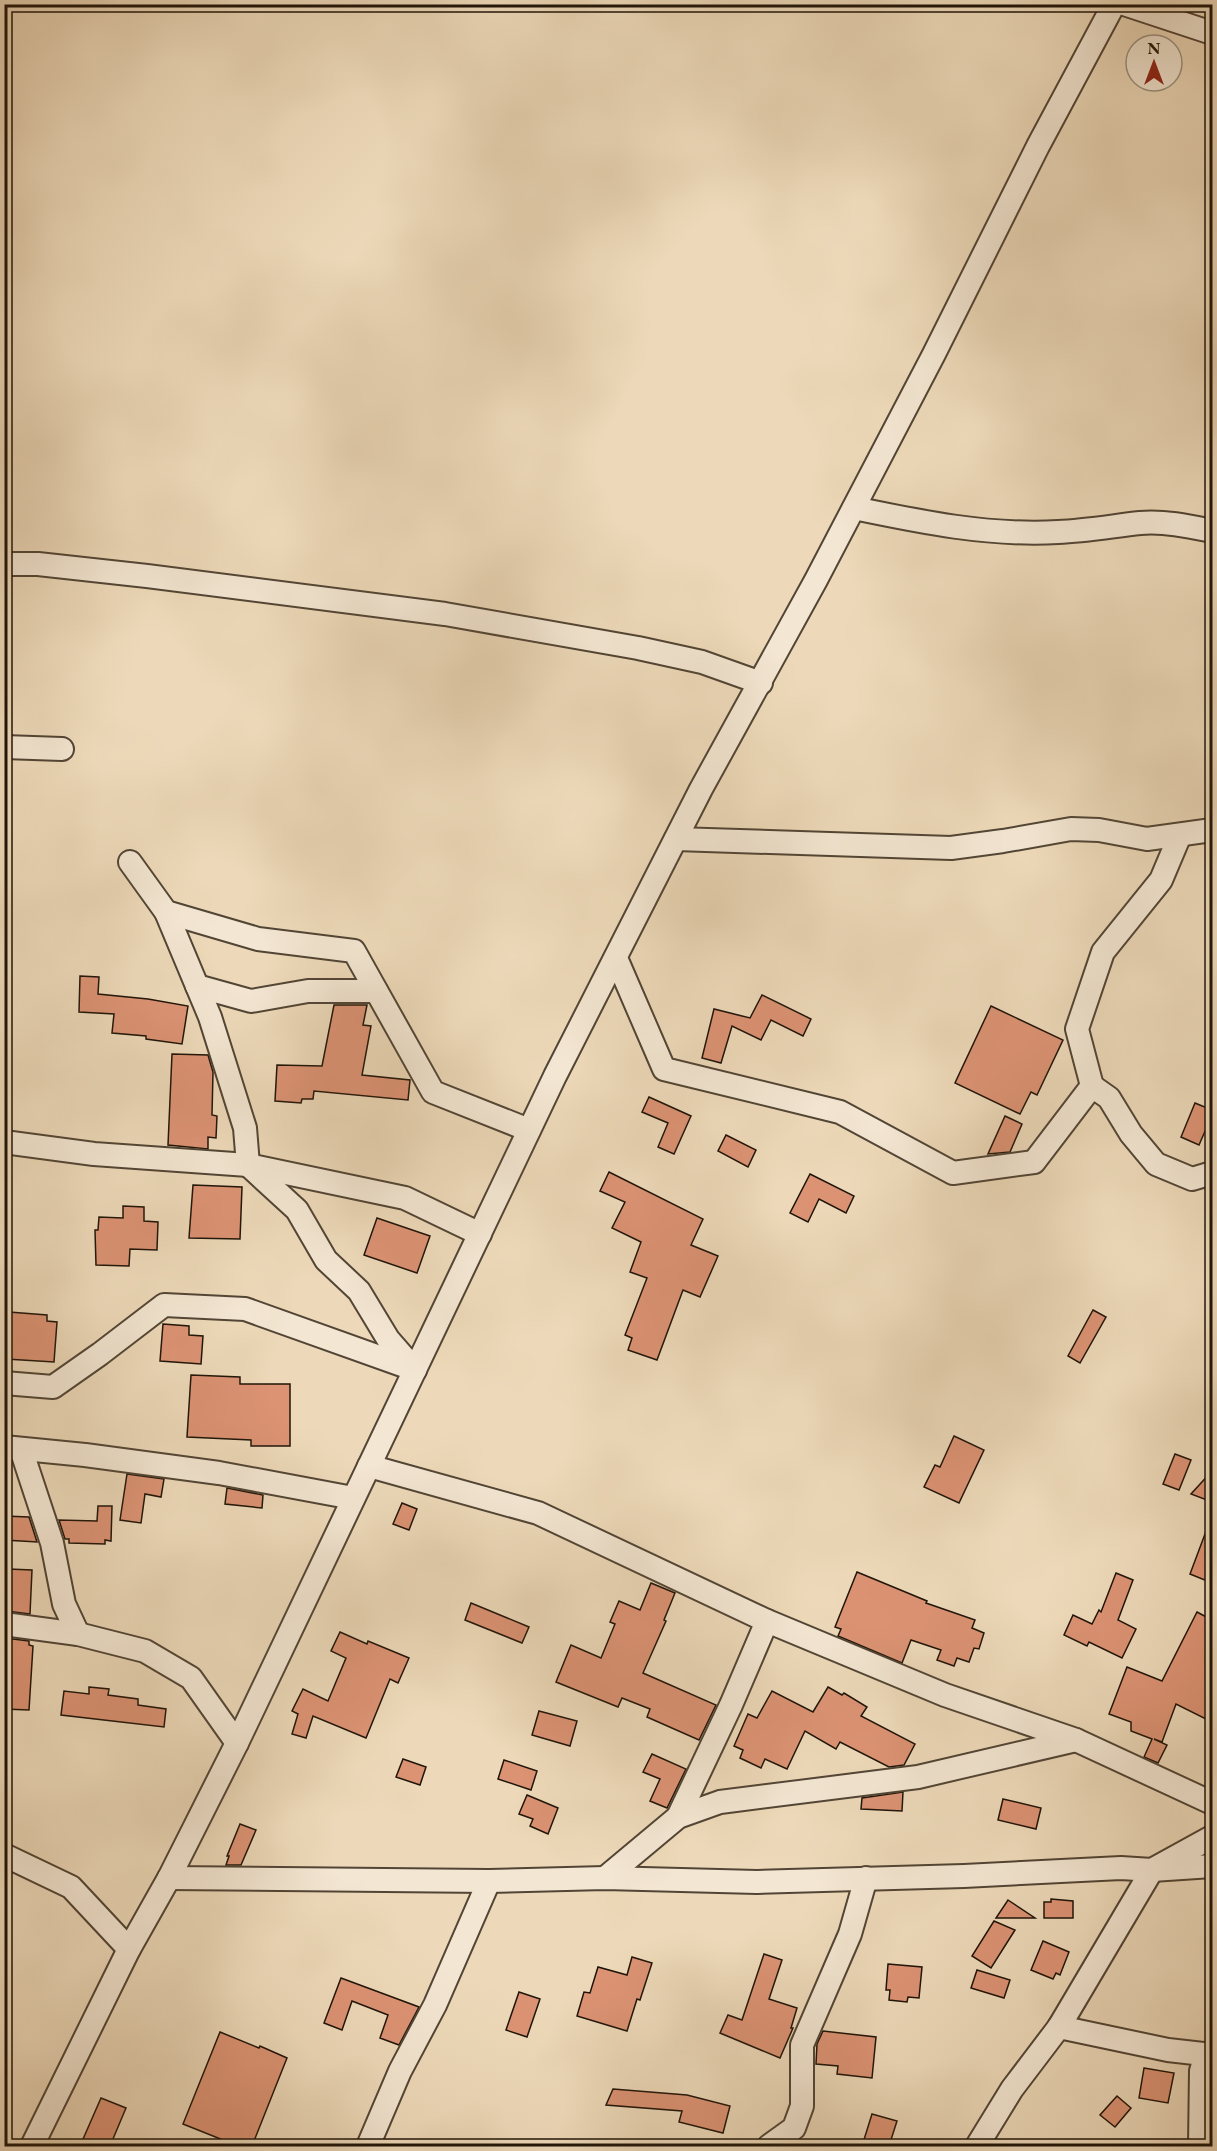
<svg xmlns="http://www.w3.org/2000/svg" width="1217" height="2151" font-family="'EB Garamond',serif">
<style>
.building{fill:#dc9374;stroke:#1f1409;stroke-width:1.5}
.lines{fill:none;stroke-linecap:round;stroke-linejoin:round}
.street-casing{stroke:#524535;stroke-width:26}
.street{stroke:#f3e6d2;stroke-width:22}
</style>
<rect width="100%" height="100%" fill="#edd9b9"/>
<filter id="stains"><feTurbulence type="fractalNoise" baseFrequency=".00333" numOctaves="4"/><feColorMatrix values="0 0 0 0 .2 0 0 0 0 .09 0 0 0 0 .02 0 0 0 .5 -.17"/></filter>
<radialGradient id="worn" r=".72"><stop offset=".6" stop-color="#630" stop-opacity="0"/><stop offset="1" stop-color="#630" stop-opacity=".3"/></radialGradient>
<g class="building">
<polygon points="80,976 99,977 98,994 148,999 188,1006 182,1044 146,1039 146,1036 112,1033 114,1014 79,1012"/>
<polygon points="762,995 811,1019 803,1036 771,1020 761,1040 732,1026 721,1063 702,1058 714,1009 750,1018"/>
<polygon points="334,1005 367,1005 363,1025 371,1026 362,1075 410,1080 408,1100 314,1091 313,1099 302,1099 301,1103 275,1101 277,1065 322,1066"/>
<polygon points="991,1006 1063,1040 1037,1095 1031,1092 1020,1114 955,1083"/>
<polygon points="172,1054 208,1055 213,1072 212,1115 217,1116 216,1138 208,1137 208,1149 168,1145"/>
<polygon points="649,1097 691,1116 674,1154 658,1147 668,1123 642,1112"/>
<polygon points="1195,1103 1212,1110 1212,1132 1206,1129 1199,1145 1181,1137"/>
<polygon points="1005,1116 1022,1124 1010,1152 988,1154"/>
<polygon points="726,1135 756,1150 748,1167 718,1151"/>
<polygon points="609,1172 703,1219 691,1245 718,1256 700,1297 683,1290 657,1360 628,1350 632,1338 625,1335 647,1278 630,1272 641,1242 612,1228 625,1202 600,1191"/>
<polygon points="810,1174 854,1196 846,1213 819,1199 808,1222 790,1213"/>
<polygon points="193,1185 242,1187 240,1239 189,1238"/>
<polygon points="123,1206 144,1207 144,1221 158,1222 157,1250 130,1249 129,1266 96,1265 95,1230 98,1230 99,1217 123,1218"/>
<polygon points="377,1218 430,1236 417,1273 364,1255"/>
<polygon points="1093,1310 1106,1317 1080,1363 1068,1356"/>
<polygon points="9,1312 47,1315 47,1321 57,1322 54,1362 6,1359"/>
<polygon points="163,1324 189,1326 189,1335 203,1336 201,1364 160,1361"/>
<polygon points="191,1375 240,1377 240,1384 290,1384 290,1446 251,1446 251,1440 187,1437"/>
<polygon points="954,1436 984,1450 959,1503 924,1487 935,1465 940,1467"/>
<polygon points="1175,1454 1191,1460 1179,1490 1163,1484"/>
<polygon points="1212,1471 1212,1502 1191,1494"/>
<polygon points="127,1474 164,1479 161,1497 145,1494 141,1523 120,1520"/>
<polygon points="227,1488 263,1495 262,1508 225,1504"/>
<polygon points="402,1503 417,1509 409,1530 393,1524"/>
<polygon points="98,1506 112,1506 111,1541 105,1540 105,1544 69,1543 69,1539 65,1539 59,1520 97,1521"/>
<polygon points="4,1516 29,1517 37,1542 4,1540"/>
<polygon points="1211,1518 1212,1518 1212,1583 1190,1574"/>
<polygon points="8,1569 32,1570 30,1614 6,1611"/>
<polygon points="857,1572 927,1601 926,1603 975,1620 972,1628 984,1633 979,1649 974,1648 969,1662 957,1658 954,1666 937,1660 941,1650 911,1640 902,1663 838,1636 841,1629 835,1627"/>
<polygon points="1116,1573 1133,1580 1118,1620 1136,1629 1122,1658 1089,1642 1087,1646 1064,1635 1073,1615 1092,1624 1099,1610 1101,1612"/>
<polygon points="651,1583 675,1593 664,1620 666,1621 643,1673 716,1705 699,1740 647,1717 650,1709 622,1698 618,1707 556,1682 571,1645 601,1658 615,1624 610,1622 619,1601 640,1610"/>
<polygon points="471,1603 529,1627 522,1643 465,1620"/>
<polygon points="1197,1612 1212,1620 1212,1722 1176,1704 1162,1742 1154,1739 1167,1745 1158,1763 1144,1757 1152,1739 1131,1731 1131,1722 1109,1714 1127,1667 1162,1681"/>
<polygon points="340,1632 367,1644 368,1641 409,1658 398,1683 390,1679 366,1738 313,1716 306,1738 292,1734 298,1714 292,1711 303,1689 328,1701 346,1658 331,1651"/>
<polygon points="5,1638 29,1641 29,1645 33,1646 29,1710 4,1709"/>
<polygon points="89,1687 109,1689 108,1695 138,1699 138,1705 166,1709 164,1727 61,1715 64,1691 89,1694"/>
<polygon points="828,1687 842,1695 844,1693 867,1707 861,1716 915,1744 904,1765 889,1767 840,1742 836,1749 805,1731 787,1769 765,1759 761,1768 740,1758 743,1750 734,1746 748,1714 757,1718 772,1691 813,1712"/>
<polygon points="539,1711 577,1721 570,1746 532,1735"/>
<polygon points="652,1754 686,1769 667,1808 650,1801 660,1779 643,1772"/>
<polygon points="403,1759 426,1767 420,1785 396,1777"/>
<polygon points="504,1760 537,1771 531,1790 498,1779"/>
<polygon points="903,1792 902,1811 861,1809 862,1798"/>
<polygon points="527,1795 558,1808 548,1834 530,1826 533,1819 519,1814"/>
<polygon points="1003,1799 1041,1808 1036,1829 998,1820"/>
<polygon points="240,1824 256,1830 241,1865 226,1865 229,1856 227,1856"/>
<polygon points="1051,1899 1073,1901 1073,1918 1044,1918 1044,1902 1051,1902"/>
<polygon points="1008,1900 1035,1918 996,1918"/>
<polygon points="994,1921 1015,1930 991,1968 972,1956"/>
<polygon points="1043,1941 1069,1952 1060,1975 1056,1973 1053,1979 1031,1970"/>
<polygon points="764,1954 782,1960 769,1999 797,2008 791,2028 793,2028 780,2058 720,2033 728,2015 742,2020"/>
<polygon points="632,1957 652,1963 640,2000 637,1999 627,2031 577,2016 584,1992 590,1993 598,1967 627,1975"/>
<polygon points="888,1964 922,1967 919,1998 908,1997 907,2002 889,2000 890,1990 886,1990"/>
<polygon points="977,1970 1010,1980 1004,1998 971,1988"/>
<polygon points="341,1978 419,2007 399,2045 380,2038 388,2015 352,2001 342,2030 324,2023"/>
<polygon points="519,1992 540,1999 527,2037 506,2030"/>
<polygon points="823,2031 876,2037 872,2078 837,2074 838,2066 816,2064 817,2044"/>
<polygon points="220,2032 259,2048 260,2046 287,2058 252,2146 238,2146 183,2124"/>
<polygon points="1144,2068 1174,2073 1168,2103 1139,2098"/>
<polygon points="613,2089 687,2095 730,2106 723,2133 679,2122 682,2111 606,2105"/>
<polygon points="1117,2096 1131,2108 1115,2127 1100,2115"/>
<polygon points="101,2098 126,2108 110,2146 80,2146"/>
<polygon points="872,2114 897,2121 889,2146 862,2146"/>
</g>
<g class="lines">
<defs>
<g id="street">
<polyline points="1124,4 1212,33"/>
<path d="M 854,508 C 921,522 989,536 1058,532 C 1085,531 1113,526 1140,523 C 1165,521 1188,526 1212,531"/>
<polyline points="4,564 38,564 147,576 445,614 638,648 702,662 761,683"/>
<polyline points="4,747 62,749"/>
<polyline points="676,839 951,848 1003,841 1071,829 1099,830 1147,839 1212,830"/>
<polyline points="130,862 166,912 258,939 354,951 433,1092 529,1130"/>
<polyline points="166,912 210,1017 245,1128 248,1165 297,1210 326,1260 359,1291 388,1339 415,1370"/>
<polyline points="616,958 664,1069 840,1112 953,1173 1034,1162 1092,1086 1109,1098 1131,1134 1156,1164 1192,1179 1212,1173"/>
<polyline points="197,986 251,1001 308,991 376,991"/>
<polyline points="1092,1086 1077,1029 1103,952 1161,880 1180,835"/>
<polyline points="4,1142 94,1154 248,1165 405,1198 480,1234"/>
<polyline points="4,1383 53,1387 100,1354 164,1305 245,1309 413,1369"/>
<polyline points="4,1447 85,1455 219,1473 353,1498"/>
<polyline points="21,1449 52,1543 64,1604 78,1634"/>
<polyline points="369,1466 538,1513 767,1621 945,1695 1076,1740 1212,1803"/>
<polyline points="4,1624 78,1634 145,1651 191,1678 237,1743"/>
<polyline points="678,1817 731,1705 767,1621"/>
<polyline points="4,1855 71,1887 129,1949"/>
<polyline points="169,1878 489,1881 605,1878 757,1882 964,1876 1121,1868 1152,1870 1212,1866"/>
<polyline points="605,1878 678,1817 720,1802 918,1777 1076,1740"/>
<polyline points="1059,2027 1168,2050 1212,2055"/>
<polyline points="32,2146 129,1949 169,1878 237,1743 555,1076 701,789 816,580 934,354 1038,146 1114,4"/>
<polyline points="368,2146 400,2071 435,2005 489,1881"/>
<polyline points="769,2146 794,2128 802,2106 802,2045 850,1934 866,1878"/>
<polyline points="977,2146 1012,2089 1059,2027 1152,1870 1212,1837"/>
<polyline points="1200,2146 1201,2071 1206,2054"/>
</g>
</defs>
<use href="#street" class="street-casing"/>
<use href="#street" class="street"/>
</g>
<rect width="1217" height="2151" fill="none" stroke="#edd9b9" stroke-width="24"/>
<rect x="6" y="6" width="1205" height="2139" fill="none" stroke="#1f1409" stroke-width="3"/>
<rect x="12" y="12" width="1193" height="2127" fill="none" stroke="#1f1409" stroke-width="1.5"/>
<g transform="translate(1154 63)"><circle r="28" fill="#f3e6d2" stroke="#9e9282" stroke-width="1.5"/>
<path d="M0-4.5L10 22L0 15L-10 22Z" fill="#8f2418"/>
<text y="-9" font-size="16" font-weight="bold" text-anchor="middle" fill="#1f1409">N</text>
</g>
<rect width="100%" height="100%" filter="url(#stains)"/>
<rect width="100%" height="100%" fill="url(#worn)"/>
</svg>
